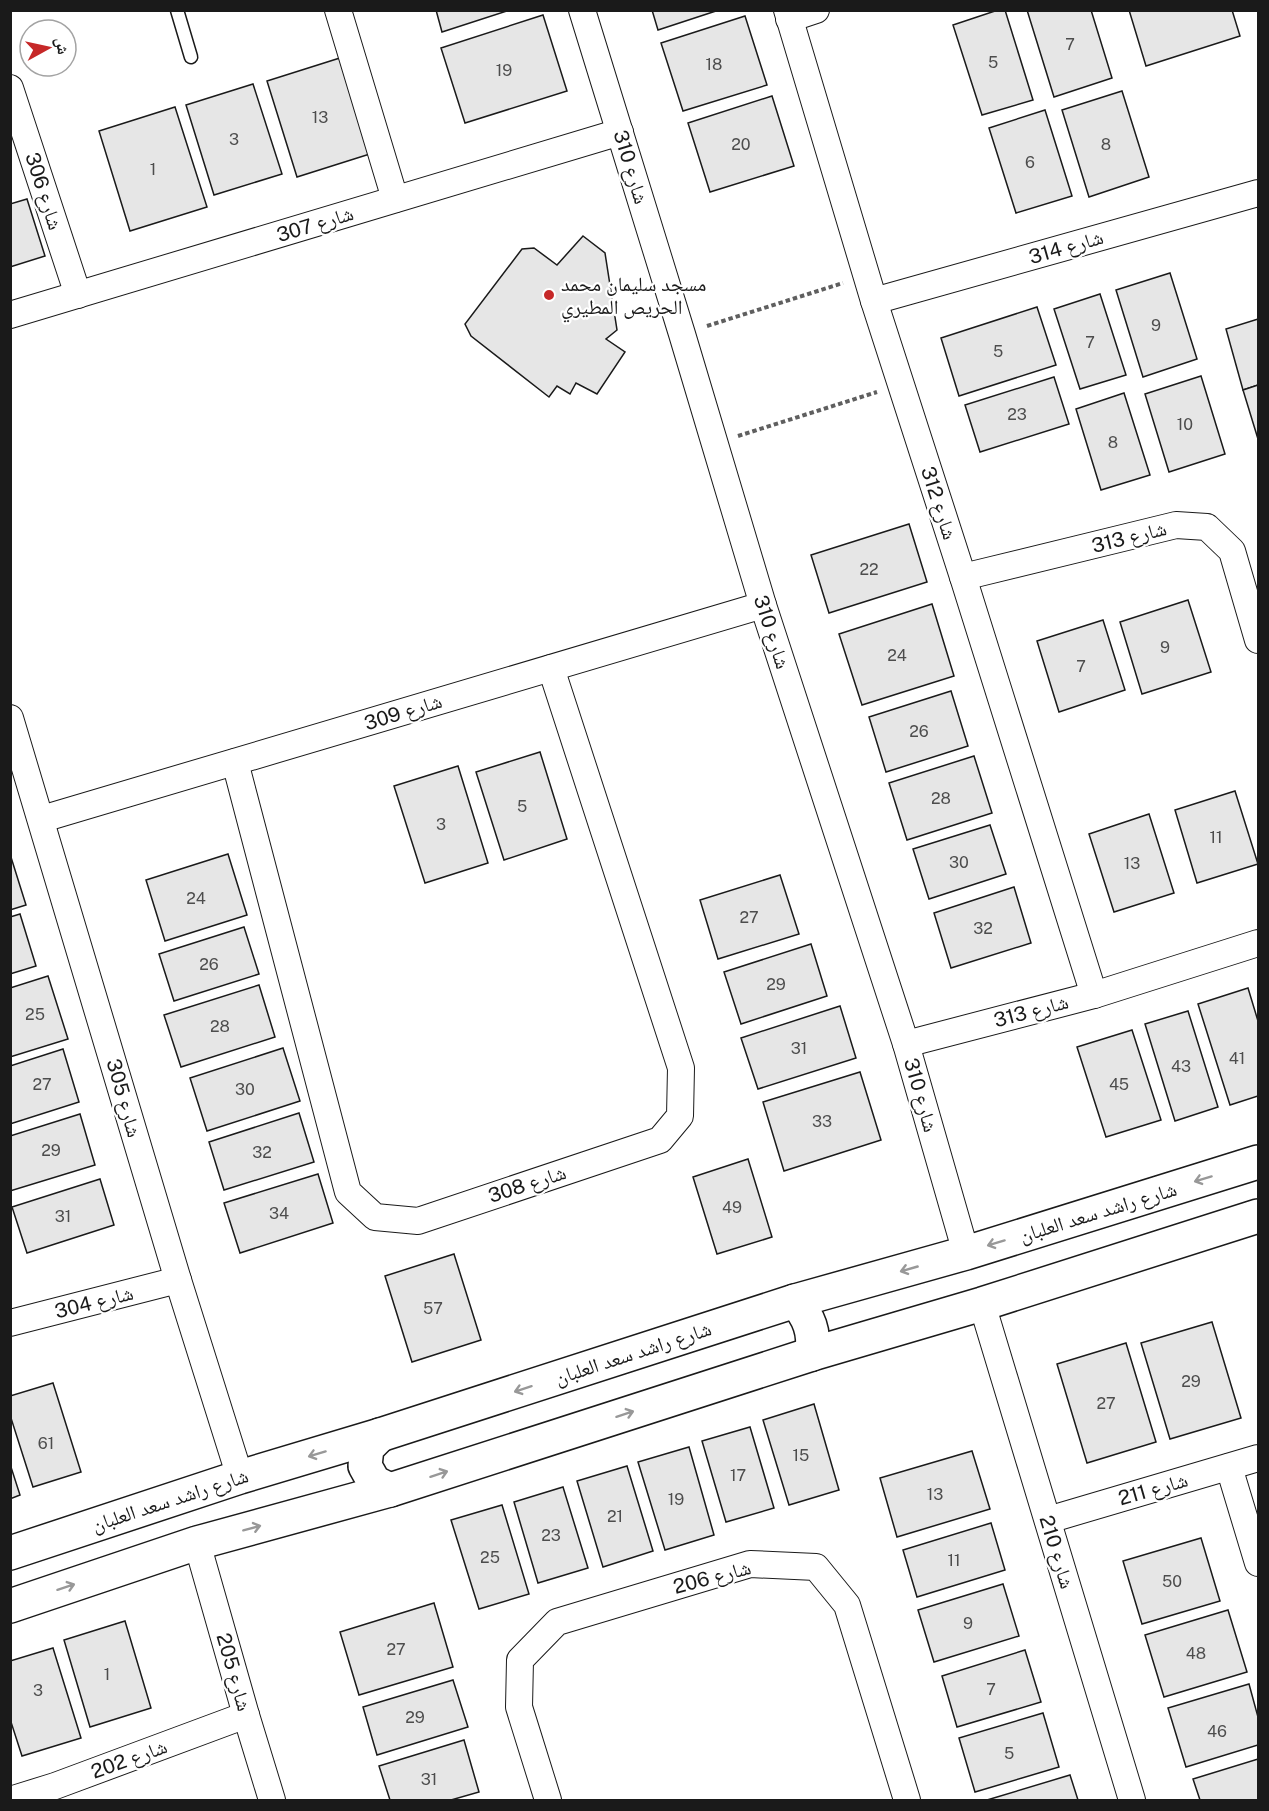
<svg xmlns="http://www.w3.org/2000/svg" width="1269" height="1811" font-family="'Public Sans','Noto Naskh Arabic',sans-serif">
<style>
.building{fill:#e6e6e6;stroke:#1a1a1a;stroke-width:1.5}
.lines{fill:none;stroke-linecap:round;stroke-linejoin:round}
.lane-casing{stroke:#1a1a1a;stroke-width:15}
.street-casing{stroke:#1a1a1a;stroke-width:28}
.secondary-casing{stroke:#1a1a1a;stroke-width:36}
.path{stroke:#5f5f5f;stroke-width:4;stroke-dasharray:4.5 3;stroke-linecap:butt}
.lane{stroke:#fff;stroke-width:12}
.street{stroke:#fff;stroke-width:26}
.secondary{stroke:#fff;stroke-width:33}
.oneway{stroke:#989898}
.poi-dot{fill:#c62828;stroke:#fff;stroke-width:2}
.labels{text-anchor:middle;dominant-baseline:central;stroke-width:4.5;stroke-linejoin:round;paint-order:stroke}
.number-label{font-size:16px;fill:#4d4d4d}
.street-label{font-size:20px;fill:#1a1a1a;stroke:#fff}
.poi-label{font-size:20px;fill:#1a1a1a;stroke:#fff;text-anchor:start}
</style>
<rect width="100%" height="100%" fill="#fff"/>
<g class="building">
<polygon points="436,10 510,10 442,32"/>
<polygon points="652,10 719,10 658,30"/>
<polygon points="998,10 1005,10 1033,100 982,115 953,25"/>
<polygon points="1027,10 1091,10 1112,78 1054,97"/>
<polygon points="1129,10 1232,10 1240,36 1146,66"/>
<polygon points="543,15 567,91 465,123 441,48"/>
<polygon points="745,16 767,85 683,111 661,43"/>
<polygon points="343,57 373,153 297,177 267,81"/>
<polygon points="253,84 282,174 214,195 186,105"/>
<polygon points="1122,91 1149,177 1089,197 1062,110"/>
<polygon points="772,96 794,166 710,192 688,123"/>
<polygon points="175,107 207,207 130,231 99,131"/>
<polygon points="1045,110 1072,196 1016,213 989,128"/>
<polygon points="27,199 45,256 10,267 10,204"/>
<polygon points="583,236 605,253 617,330 606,339 625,352 597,394 576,383 570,394 557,386 549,397 471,336 465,324 522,249 534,248 557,265"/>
<polygon points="1170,273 1197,359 1143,377 1116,290"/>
<polygon points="1100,294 1126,375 1080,389 1054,309"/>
<polygon points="1037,307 1056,365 959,396 941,338"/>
<polygon points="1258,319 1258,385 1243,390 1226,329"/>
<polygon points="1201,376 1225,454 1169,472 1145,394"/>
<polygon points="1054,377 1069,424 980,452 965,405"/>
<polygon points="1258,385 1258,439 1243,390"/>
<polygon points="1124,393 1150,475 1101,490 1076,409"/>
<polygon points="909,524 927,582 829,613 811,555"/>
<polygon points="1188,600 1211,672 1142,694 1120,622"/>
<polygon points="932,604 954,676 862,705 839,634"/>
<polygon points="1103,620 1125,690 1059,712 1037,641"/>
<polygon points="951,691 968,746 886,772 869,717"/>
<polygon points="540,752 567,839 504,860 476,772"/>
<polygon points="974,756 992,813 907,840 889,783"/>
<polygon points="458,766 488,863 425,883 394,786"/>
<polygon points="1235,791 1258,864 1197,883 1175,810"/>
<polygon points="1149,814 1174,893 1114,912 1089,834"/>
<polygon points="990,825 1006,874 929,899 913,849"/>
<polygon points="10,854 26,905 10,910"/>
<polygon points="228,854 247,915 165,941 146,880"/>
<polygon points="780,875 799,934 718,959 700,900"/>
<polygon points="1014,887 1031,943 951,968 934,913"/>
<polygon points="20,914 36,966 10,974 10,917"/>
<polygon points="244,927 259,974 174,1001 159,954"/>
<polygon points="811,944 827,996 741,1024 724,972"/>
<polygon points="48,976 68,1039 10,1057 10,988"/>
<polygon points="259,985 275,1037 181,1067 164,1015"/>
<polygon points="1248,988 1258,1021 1258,1096 1230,1105 1198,1004"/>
<polygon points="840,1006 856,1058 758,1089 741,1038"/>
<polygon points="1188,1011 1218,1107 1175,1121 1145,1024"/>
<polygon points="1132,1030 1161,1120 1106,1137 1077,1047"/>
<polygon points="283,1048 300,1101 207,1131 190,1078"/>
<polygon points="63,1049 79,1102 10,1124 10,1066"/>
<polygon points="860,1072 881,1140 784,1171 763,1102"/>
<polygon points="299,1113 314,1162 224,1190 209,1142"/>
<polygon points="80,1114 95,1165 10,1191 10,1136"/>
<polygon points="748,1159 772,1237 717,1254 693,1177"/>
<polygon points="318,1174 333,1223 240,1253 224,1203"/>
<polygon points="100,1179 114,1225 27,1253 12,1207"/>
<polygon points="454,1254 481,1340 412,1362 385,1276"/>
<polygon points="1212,1322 1241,1418 1170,1439 1141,1343"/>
<polygon points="1126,1343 1156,1442 1087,1463 1057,1364"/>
<polygon points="53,1383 81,1472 33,1487 10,1415 10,1396"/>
<polygon points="814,1404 839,1490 789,1505 763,1420"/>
<polygon points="750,1427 774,1508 726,1522 702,1441"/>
<polygon points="689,1447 714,1535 665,1550 638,1462"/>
<polygon points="972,1451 990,1509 897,1537 880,1478"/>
<polygon points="10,1464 20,1495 10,1499"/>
<polygon points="627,1466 653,1551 603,1567 577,1481"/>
<polygon points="563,1487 588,1568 538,1583 514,1502"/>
<polygon points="502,1505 529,1594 479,1609 451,1520"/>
<polygon points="991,1523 1005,1570 917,1597 903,1550"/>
<polygon points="1201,1538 1220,1601 1142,1624 1123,1561"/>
<polygon points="1003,1584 1019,1636 934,1662 918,1610"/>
<polygon points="434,1603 453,1667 359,1695 340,1632"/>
<polygon points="1228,1610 1247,1672 1164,1697 1145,1635"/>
<polygon points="125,1621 151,1708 90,1727 64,1640"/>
<polygon points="53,1648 81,1738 22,1756 10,1719 10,1661"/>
<polygon points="1025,1650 1041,1702 957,1727 942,1676"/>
<polygon points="453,1680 468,1727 377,1755 363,1707"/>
<polygon points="1249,1684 1258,1717 1258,1745 1186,1767 1168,1708"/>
<polygon points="1043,1713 1059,1767 975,1792 959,1738"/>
<polygon points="464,1740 479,1792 451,1800 390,1800 379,1766"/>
<polygon points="1258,1759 1258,1800 1200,1800 1193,1779"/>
<polygon points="1070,1775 1078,1800 987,1800"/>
</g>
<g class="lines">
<defs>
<polyline id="lane" points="177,10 191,57"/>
<g id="street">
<polyline points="338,10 395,199"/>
<polyline points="582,10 682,334 763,605 906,1044 966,1253"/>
<polyline points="787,10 874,301 963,577 1094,995"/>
<polyline points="789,19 816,10"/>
<polyline points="10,88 78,295"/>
<polyline points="874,301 1258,193"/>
<polyline points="10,315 620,132"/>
<polyline points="963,577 1176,525 1207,527 1232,551 1258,640"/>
<polyline points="10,718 178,1280 240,1477"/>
<polyline points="235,762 348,1192 375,1217 418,1221 660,1140 680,1116 681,1068 551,668"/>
<polyline points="42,819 763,605"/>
<polyline points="906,1044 1094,995 1258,943"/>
<polyline points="982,1304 1132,1800"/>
<polyline points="10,1323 178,1280"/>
<polyline points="1229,1467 1258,1563"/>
<polyline points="1048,1520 1258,1458"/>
<polyline points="197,1543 246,1715 272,1800"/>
<polyline points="10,1800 55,1786 246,1715"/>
<polyline points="548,1800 519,1707 520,1660 557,1622 750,1564 816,1567 847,1605 907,1800"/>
</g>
<g id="secondary">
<path d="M 795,1301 C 809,1317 815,1332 812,1354"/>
<polyline points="380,1435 367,1448 365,1466 374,1482 390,1490"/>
<polyline points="10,1553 240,1477 380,1435 795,1301 966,1253 1258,1162"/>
<polyline points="10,1606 197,1543 390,1490 812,1354 982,1304 1258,1216"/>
</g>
</defs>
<use href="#lane" class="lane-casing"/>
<use href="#street" class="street-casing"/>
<use href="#secondary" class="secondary-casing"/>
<g class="path">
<polyline points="707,326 843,283"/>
<polyline points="738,436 877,392"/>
</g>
<use href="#lane" class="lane"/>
<use href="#street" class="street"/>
<use href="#secondary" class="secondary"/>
</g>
<defs><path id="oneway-shaft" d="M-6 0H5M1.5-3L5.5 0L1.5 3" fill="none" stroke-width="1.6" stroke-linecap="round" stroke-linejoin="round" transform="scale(1.5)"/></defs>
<g class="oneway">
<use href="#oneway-shaft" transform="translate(1203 1179) rotate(163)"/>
<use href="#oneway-shaft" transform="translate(996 1243) rotate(163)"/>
<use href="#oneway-shaft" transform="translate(909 1269) rotate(164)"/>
<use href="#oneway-shaft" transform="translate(523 1389) rotate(162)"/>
<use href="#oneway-shaft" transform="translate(625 1414) rotate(-18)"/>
<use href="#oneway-shaft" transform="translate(317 1454) rotate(163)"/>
<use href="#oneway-shaft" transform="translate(439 1474) rotate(-18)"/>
<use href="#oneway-shaft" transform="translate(252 1528) rotate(-15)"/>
<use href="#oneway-shaft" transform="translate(66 1587) rotate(-18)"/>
</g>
<circle class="poi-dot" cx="549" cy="295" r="6"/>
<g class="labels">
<g class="number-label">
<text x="1070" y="44">7</text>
<text x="993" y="62">5</text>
<text x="714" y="64">18</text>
<text x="504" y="70">19</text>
<text x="320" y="117">13</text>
<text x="234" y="139">3</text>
<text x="741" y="144">20</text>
<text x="1106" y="144">8</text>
<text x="1030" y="162">6</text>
<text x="153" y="169">1</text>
<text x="1156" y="325">9</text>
<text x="1090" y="342">7</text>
<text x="998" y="351">5</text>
<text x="1017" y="414">23</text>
<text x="1185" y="424">10</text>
<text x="1113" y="442">8</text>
<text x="869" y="569">22</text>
<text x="1165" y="647">9</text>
<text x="897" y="655">24</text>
<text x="1081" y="666">7</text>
<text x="919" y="731">26</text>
<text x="941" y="798">28</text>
<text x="522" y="806">5</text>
<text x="441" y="824">3</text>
<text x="1216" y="837">11</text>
<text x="959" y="862">30</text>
<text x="1132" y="863">13</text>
<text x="196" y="898">24</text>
<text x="749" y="917">27</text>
<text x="983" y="928">32</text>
<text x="209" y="964">26</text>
<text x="776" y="984">29</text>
<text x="35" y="1014">25</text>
<text x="220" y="1026">28</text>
<text x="799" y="1048">31</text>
<text x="1237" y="1058">41</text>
<text x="1181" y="1066">43</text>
<text x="42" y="1084">27</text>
<text x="1119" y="1084">45</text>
<text x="245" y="1089">30</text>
<text x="822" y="1121">33</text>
<text x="51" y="1150">29</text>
<text x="262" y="1152">32</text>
<text x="732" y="1207">49</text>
<text x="279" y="1213">34</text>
<text x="63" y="1216">31</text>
<text x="433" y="1308">57</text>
<text x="1191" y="1381">29</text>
<text x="1106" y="1403">27</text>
<text x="46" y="1443">61</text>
<text x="801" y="1455">15</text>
<text x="738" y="1475">17</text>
<text x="935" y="1494">13</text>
<text x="676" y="1499">19</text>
<text x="615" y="1516">21</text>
<text x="551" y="1535">23</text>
<text x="490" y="1557">25</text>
<text x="954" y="1560">11</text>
<text x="1172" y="1581">50</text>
<text x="968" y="1623">9</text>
<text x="396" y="1649">27</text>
<text x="1196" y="1653">48</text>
<text x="107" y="1674">1</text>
<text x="991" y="1689">7</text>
<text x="38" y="1690">3</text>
<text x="415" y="1717">29</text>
<text x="1217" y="1731">46</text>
<text x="1009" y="1753">5</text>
<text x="429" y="1779">31</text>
</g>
<g class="street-label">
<text transform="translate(631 167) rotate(73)">شارع 310</text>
<text transform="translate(44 191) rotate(72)">شارع 306</text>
<text transform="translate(315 224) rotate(-17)">شارع 307</text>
<text transform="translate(1066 247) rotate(-16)">شارع 314</text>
<text transform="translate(939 503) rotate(72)">شارع 312</text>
<text transform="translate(1129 537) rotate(-14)">شارع 313</text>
<text transform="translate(772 632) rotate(72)">شارع 310</text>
<text transform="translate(403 712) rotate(-17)">شارع 309</text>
<text transform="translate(1031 1011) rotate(-15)">شارع 313</text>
<text transform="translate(921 1095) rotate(74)">شارع 310</text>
<text transform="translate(124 1098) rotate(74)">شارع 305</text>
<text transform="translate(527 1184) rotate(-18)">شارع 308</text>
<text transform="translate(1098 1212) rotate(-17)">شارع راشد سعد العلبان</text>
<text transform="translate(94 1302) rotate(-14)">شارع 304</text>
<text transform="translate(633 1353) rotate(-18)">شارع راشد سعد العلبان</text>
<text transform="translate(1153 1489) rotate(-16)">شارع 211</text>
<text transform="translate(170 1500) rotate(-18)">شارع راشد سعد العلبان</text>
<text transform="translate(1057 1552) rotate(73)">شارع 210</text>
<text transform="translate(712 1577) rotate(-15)">شارع 206</text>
<text transform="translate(234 1672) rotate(74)">شارع 205</text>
<text transform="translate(129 1759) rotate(-20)">شارع 202</text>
</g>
<g class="poi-label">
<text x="561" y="284">مسجد سليمان محمد<tspan x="561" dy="23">الحريص المطيري</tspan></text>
</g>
</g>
<rect width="1269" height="1811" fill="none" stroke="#1a1a1a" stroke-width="24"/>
<g transform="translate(48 48) rotate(82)"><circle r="28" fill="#ffffff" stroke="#a3a3a3" stroke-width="1.5"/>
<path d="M0-4.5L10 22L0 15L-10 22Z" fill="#c62828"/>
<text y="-9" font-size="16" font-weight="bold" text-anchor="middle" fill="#1a1a1a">ش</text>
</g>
</svg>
